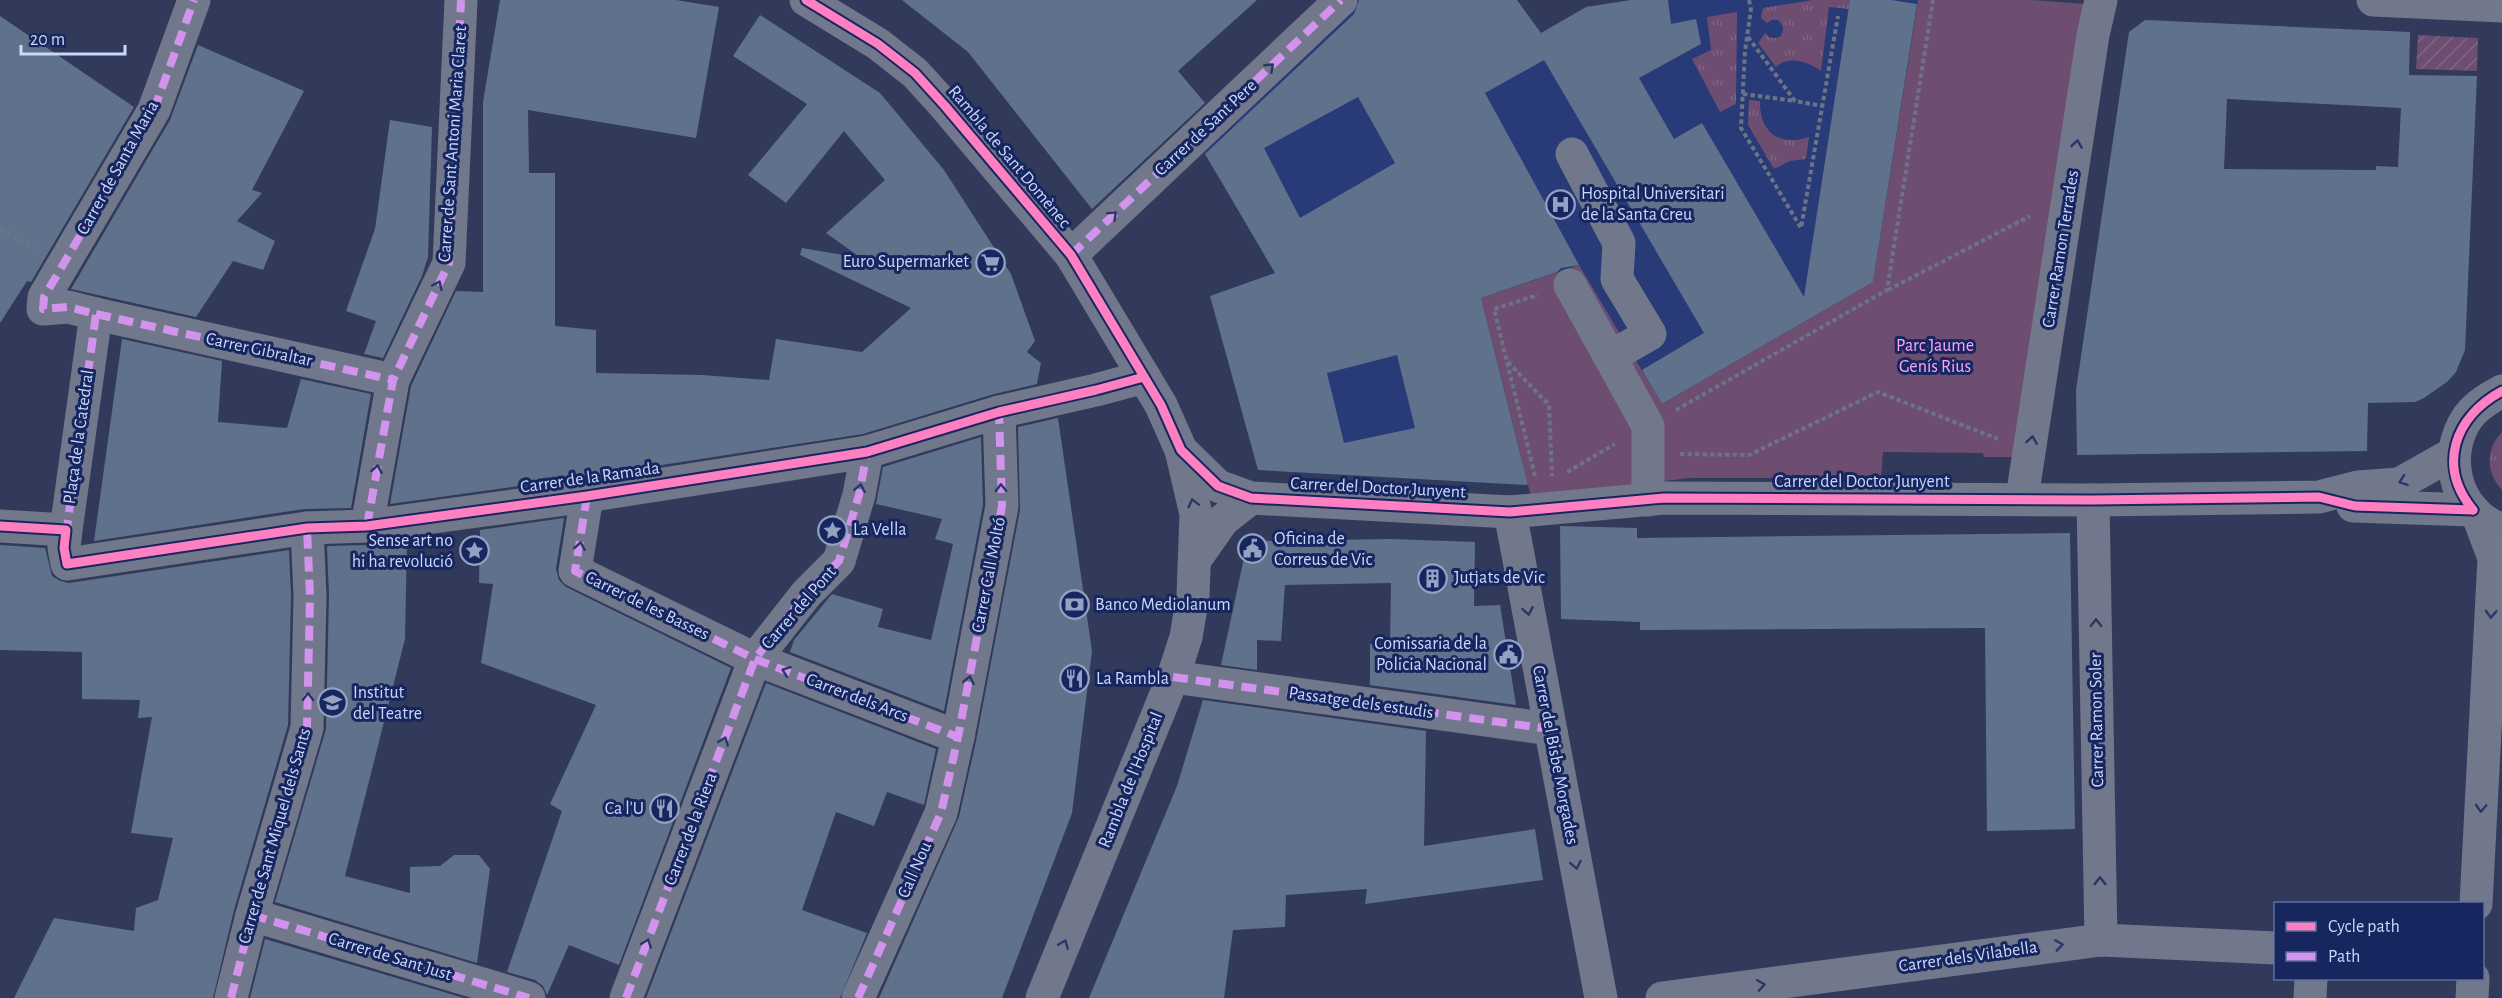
<svg xmlns="http://www.w3.org/2000/svg" width="2502" height="998" font-family="'Alegreya Sans',sans-serif">
<style>
.built{fill:#283a77}
.grass{fill:url(#grass-tufts)}
.park{fill:#6d4d70}
.garden{fill:url(#garden-furrows)}
.building{fill:#60718c;fill-rule:evenodd}
.lines{fill:none;stroke-linecap:round;stroke-linejoin:round}
.path{stroke:#6c7386;stroke-width:4;stroke-dasharray:4.5 3;stroke-linecap:butt}
.minor{stroke:#72788b;stroke-width:33}
.quiet{stroke:#d193ec;stroke-width:8;stroke-dasharray:15 8;stroke-linecap:butt}
.cycleway-casing{stroke:#17265f;stroke-width:13}
.cycleway{stroke:#ff80c0;stroke-width:9}
.oneway{stroke:#293668}
.labels{text-anchor:middle;dominant-baseline:central;stroke-width:6;stroke-linejoin:round;paint-order:stroke}
.street-label{font-size:18px;fill:#cad8fc;stroke:#17265f}
.poi-label{font-size:18px;fill:#cad8fc;stroke:#17265f;text-anchor:start}
.park-label{font-size:18px;fill:#fca5f8;stroke:#17265f}
</style>
<defs>
<pattern id="grass-tufts" width="24" height="20" patternUnits="userSpaceOnUse" patternTransform="scale(1.5)"><rect width="24" height="20" fill="#6d4d70"/><path d="M3 7l-1-3M5 7V3M7 7l1-3M15 17l-1-3M17 17v-4M19 17l1-3" fill="none" stroke="#806685"/></pattern>
<pattern id="garden-furrows" width="10" height="10" patternUnits="userSpaceOnUse" patternTransform="scale(1.5)"><rect width="10" height="10" fill="#6d4d70"/><path d="M-1 1l2-2M0 10L10 0M9 11l2-2" fill="none" stroke="#806685"/></pattern>
</defs>
<rect width="100%" height="100%" fill="#313a5a"/>
<polygon class="built" points="1358,0 1517,0 1542,33 1631,0 1918,0 1873,282 1662,404 1481,298 1528,485 1258,470 1210,296 1274,272 1198,143"/>
<g class="grass">
<path d="M 1813,0 L 1850,0 L 1849,9 L 1829,7 L 1821,71 C 1808,62 1789,55 1776,67 L 1758,43 L 1765,33 C 1770,39 1774,39 1781,36 C 1784,29 1784,25 1778,20 L 1772,20 L 1767,23 L 1761,18 L 1763,8 Z"/>
<polygon points="1737,12 1736,104 1720,112 1692,59 1711,50 1707,17"/>
<path d="M 1749,100 L 1760,101 C 1759,132 1779,147 1809,137 L 1806,159 L 1790,161 L 1774,169 L 1748,125 Z"/>
<path d="M 2502,432 L 2502,490 C 2486,473 2485,449 2502,432 Z"/>
</g>
<polygon class="park" points="1918,0 2031,0 2087,4 2018,457 1984,457 1983,453 1883,452 1881,478 1690,478 1531,497 1481,298 1579,265 1662,404 1873,282"/>
<polygon class="garden" points="2418,35 2478,38 2477,71 2416,69"/>
<g class="building">
<polygon points="500,0 676,0 719,7 696,138 528,110 529,173 555,173 555,326 596,330 596,373 702,375 769,380 776,339 862,352 911,308 800,255 802,248 861,258 826,233 885,180 844,131 786,203 748,175 807,104 733,56 760,15 880,93 944,170 1011,274 1035,341 1027,352 1041,363 1037,384 994,394 863,434 584,477 390,504 411,386 456,291 483,292 483,102"/>
<polygon points="902,0 1257,0 1178,71 1205,103 1092,209 968,52"/>
<path d="M 1359,0 L 1517,0 L 1541,33 L 1586,7 L 1631,0 L 1668,0 L 1671,24 L 1696,19 L 1701,44 L 1639,78 L 1674,139 L 1702,123 L 1804,297 L 1850,0 L 1891,0 L 1917,4 L 1873,282 L 1662,404 L 1642,370 L 1704,333 L 1544,60 L 1485,93 L 1579,265 L 1561,268 L 1557,272 L 1481,298 L 1528,485 L 1258,470 L 1210,296 L 1275,273 L 1205,154 L 1354,14 ZM 1358,97 L 1395,163 L 1300,218 L 1264,148 ZM 1397,355 L 1415,428 L 1344,443 L 1327,373 Z"/>
<polygon points="0,16 134,107 31,282 27,281 0,323"/>
<path d="M 2145,20 L 2410,32 L 2409,75 L 2477,76 L 2465,350 L 2456,372 L 2447,382 L 2424,398 L 2415,402 L 2368,403 L 2367,451 L 2077,455 L 2076,390 L 2129,32 ZM 2227,99 L 2401,108 L 2398,167 L 2376,166 L 2376,170 L 2224,169 Z"/>
<polygon points="198,45 304,91 252,190 262,193 237,221 275,241 263,270 233,261 196,317 71,289 170,120"/>
<polygon points="390,120 432,127 428,257 422,276 383,358 364,354 376,321 346,311 375,229"/>
<polygon points="122,339 222,361 218,422 287,428 301,379 371,394 351,508 304,509 94,541"/>
<polygon points="1058,418 1092,651 1072,813 1002,998 879,998 959,817 976,741 1020,510 1018,427"/>
<polygon points="981,437 983,505 944,711 790,652 794,640 832,594 883,609 878,627 931,640 953,544 935,539 942,519 876,504 883,467"/>
<polygon points="564,518 556,569 559,580 566,587 731,668 619,965 569,945 547,995 543,986 535,980 507,972 562,811 550,804 596,705 481,663 493,584 479,583 480,530"/>
<polygon points="1560,526 1637,528 1637,538 2070,533 2075,829 1987,831 1985,628 1640,630 1640,622 1561,619"/>
<polygon points="407,539 405,639 345,876 410,893 410,867 440,866 454,855 479,855 490,869 477,963 275,902 326,729 329,596 327,546 368,545"/>
<polygon points="1391,539 1475,542 1474,606 1500,605 1516,705 1370,685 1370,644 1390,644 1391,583 1285,585 1281,641 1257,640 1257,670 1221,665 1244,558 1262,541"/>
<polygon points="0,545 45,548 52,576 60,581 69,583 289,550 291,596 288,725 234,910 213,998 14,998 54,918 134,931 136,908 158,900 173,838 131,833 152,717 138,718 140,700 82,699 82,652 0,650"/>
<polygon points="766,683 936,749 924,805 887,792 874,826 836,812 802,910 867,933 840,998 646,998"/>
<polygon points="1203,700 1426,731 1424,846 1535,829 1543,880 1365,904 1367,889 1286,895 1285,927 1233,930 1224,998 1089,998 1177,786"/>
<polygon points="265,939 464,998 250,998"/>
</g>
<g class="lines">
<g class="path">
<polyline points="1749,0 1751,9 1745,51 1741,128 1801,228 1838,16"/>
<polyline points="1748,37 1795,101 1822,106"/>
<polyline points="1743,94 1795,101"/>
<polyline points="0,229 33,248"/>
<polyline points="1888,290 2030,216"/>
<polyline points="1508,362 1549,405 1552,476"/>
<polyline points="1676,410 1887,290 1933,0"/>
<polyline points="1680,454 1749,455 1878,392 1998,439"/>
<polyline points="1567,472 1615,444"/>
<polyline points="1535,476 1494,309 1538,295"/>
</g>
<g class="minor">
<polyline points="194,0 154,110 44,297 43,309 68,307 96,314 66,530 64,548 67,564 307,528 367,526 587,496 867,452 999,412 1096,390 1144,377"/>
<polyline points="806,0 878,44 915,73 945,106 1071,255 1161,405 1181,450 1196,514 1193,596 1186,637 1173,677 1042,998"/>
<polyline points="2373,0 2502,6"/>
<polyline points="1572,154 1619,243 1617,279 1650,334 1610,357"/>
<polyline points="1071,255 1341,0"/>
<polyline points="1570,285 1648,426 1648,500"/>
<polyline points="96,314 393,380"/>
<polyline points="1181,450 1218,486 1251,498 1510,512 1664,498 2093,500 2319,497 2358,487 2399,484 2454,453"/>
<polyline points="587,496 575,571 755,659 958,737"/>
<polyline points="2022,498 2093,35 2101,0"/>
<polyline points="2093,500 2101,940"/>
<polyline points="2353,506 2473,510"/>
<polyline points="1510,512 1601,998"/>
<polyline points="0,526 66,530"/>
<polyline points="367,526 393,380 449,263 461,0"/>
<path d="M 2498,528 C 2454,510 2442,454 2468,417 C 2477,405 2489,398 2502,391"/>
<polyline points="1197,557 1223,520 1251,498"/>
<polyline points="1173,677 1550,729"/>
<polyline points="2476,904 2494,558 2478,516"/>
<polyline points="252,915 529,998"/>
<polyline points="231,998 252,915 307,728 310,596 307,528"/>
<polyline points="626,998 755,659 806,594 839,561 859,495 867,452"/>
<polyline points="858,998 941,813 958,737 1002,506 999,412"/>
<polyline points="1662,998 2101,940 2276,948"/>
<polyline points="2310,998 2311,978"/>
<polyline points="2472,998 2473,978"/>
</g>
<g class="quiet">
<polyline points="1071,255 1341,0"/>
<polyline points="96,314 393,380"/>
<polyline points="587,496 575,571 755,659 958,737"/>
<polyline points="367,526 393,380 449,263 461,0"/>
<polyline points="66,535 96,314 68,307 43,309 44,297 154,110 194,0"/>
<polyline points="1173,677 1550,729"/>
<polyline points="252,915 529,998"/>
<polyline points="231,998 252,915 307,728 310,596 307,528"/>
<polyline points="626,998 755,659 806,594 839,561 859,495 867,452"/>
<polyline points="858,998 941,813 958,737 1002,506 999,412"/>
</g>
<defs>
<g id="cycleway">
<polyline points="806,0 878,44 915,73 945,106 1071,255 1161,405 1181,450 1218,486 1251,498 1510,512 1664,498 2093,500 2319,497 2355,506 2473,510"/>
<path d="M 2473,510 C 2437,466 2454,417 2502,391"/>
<polyline points="0,526 66,530 64,548 67,564 307,528 367,526 587,496 867,452 999,412 1096,390 1144,377"/>
</g>
</defs>
<use href="#cycleway" class="cycleway-casing"/>
<use href="#cycleway" class="cycleway"/>
</g>
<defs><path id="oneway-chevron" d="M-2-3.5L2.5 0L-2 3.5" fill="none" stroke-width="1.6" stroke-linecap="round" stroke-linejoin="round" transform="scale(1.5)"/></defs>
<g class="oneway">
<use href="#oneway-chevron" transform="translate(1270 67) rotate(-43)"/>
<use href="#oneway-chevron" transform="translate(2077 144) rotate(-81)"/>
<use href="#oneway-chevron" transform="translate(1113 215) rotate(-44)"/>
<use href="#oneway-chevron" transform="translate(438 285) rotate(-65)"/>
<use href="#oneway-chevron" transform="translate(2032 440) rotate(-81)"/>
<use href="#oneway-chevron" transform="translate(377 469) rotate(-80)"/>
<use href="#oneway-chevron" transform="translate(2403 481) rotate(161)"/>
<use href="#oneway-chevron" transform="translate(860 488) rotate(-79)"/>
<use href="#oneway-chevron" transform="translate(1001 488) rotate(-91)"/>
<use href="#oneway-chevron" transform="translate(1193 503) rotate(-104)"/>
<use href="#oneway-chevron" transform="translate(580 546) rotate(-80)"/>
<use href="#oneway-chevron" transform="translate(1528 611) rotate(80)"/>
<use href="#oneway-chevron" transform="translate(2491 614) rotate(93)"/>
<use href="#oneway-chevron" transform="translate(2096 623) rotate(-91)"/>
<use href="#oneway-chevron" transform="translate(786 671) rotate(-159)"/>
<use href="#oneway-chevron" transform="translate(969 680) rotate(-79)"/>
<use href="#oneway-chevron" transform="translate(308 697) rotate(-89)"/>
<use href="#oneway-chevron" transform="translate(724 741) rotate(-69)"/>
<use href="#oneway-chevron" transform="translate(2481 808) rotate(93)"/>
<use href="#oneway-chevron" transform="translate(1576 865) rotate(79)"/>
<use href="#oneway-chevron" transform="translate(2100 881) rotate(-91)"/>
<use href="#oneway-chevron" transform="translate(647 943) rotate(-69)"/>
<use href="#oneway-chevron" transform="translate(1064 944) rotate(-68)"/>
<use href="#oneway-chevron" transform="translate(2059 945) rotate(-8)"/>
<use href="#oneway-chevron" transform="translate(1761 985) rotate(-8)"/>
</g>
<defs>
<symbol id="hospital-ring" viewBox="-11 -11 22 22"><circle r="9.5" fill="#17265f" stroke="#94a1c3" stroke-width="1.5"/><path d="M-5-5h3v3.5h4V-5h3V5h-3V1.5h-4V5h-3Z" fill="#94a1c3"/></symbol>
<symbol id="supermarket-ring" viewBox="-11 -11 22 22"><circle r="9.5" fill="#17265f" stroke="#94a1c3" stroke-width="1.5"/><path d="M-6-5.5h2.5l.6 2H6L4.5 2H-2.5L-4.4-4H-6ZM-1.5 3.2a1.3 1.3 0 1 0 .1 0ZM3 3.2a1.3 1.3 0 1 0 .1 0Z" fill="#94a1c3"/></symbol>
<symbol id="sight-ring" viewBox="-11 -11 22 22"><circle r="9.5" fill="#17265f" stroke="#94a1c3" stroke-width="1.5"/><path d="M0-6L1.8-2.2L6-1.7L2.9 1.2L3.7 5.4L0 3.3L-3.7 5.4L-2.9 1.2L-6-1.7L-1.8-2.2Z" fill="#94a1c3"/></symbol>
<symbol id="civic-ring" viewBox="-11 -11 22 22"><circle r="9.5" fill="#17265f" stroke="#94a1c3" stroke-width="1.5"/><path d="M-.6-6.5H3V-4.5H.6V-3L4-1V1h2V6H-6V1h2V-1L-.6-3ZM-1.2 2.5V6h2.4V2.5Z" fill="#94a1c3"/></symbol>
<symbol id="building-ring" viewBox="-11 -11 22 22"><circle r="9.5" fill="#17265f" stroke="#94a1c3" stroke-width="1.5"/><path d="M-4-6H4V6H1V3H-1V6H-4ZM-2.5-4.3h1.7v1.8h-1.7ZM.8-4.3h1.7v1.8H.8ZM-2.5-1h1.7V.8h-1.7ZM.8-1h1.7V.8H.8Z" fill="#94a1c3"/></symbol>
<symbol id="bank-ring" viewBox="-11 -11 22 22"><circle r="9.5" fill="#17265f" stroke="#94a1c3" stroke-width="1.5"/><path d="M-6-4H6V4H-6ZM0-2.3a2.3 2.3 0 1 0 0 4.6a2.3 2.3 0 1 0 0-4.6Z" fill="#94a1c3"/></symbol>
<symbol id="restaurant-ring" viewBox="-11 -11 22 22"><circle r="9.5" fill="#17265f" stroke="#94a1c3" stroke-width="1.5"/><path d="M-5-6h1v4h1v-4h1v4h1v-4h1v5L-1.5 .5V6h-2V.5L-5-1ZM5-6V6H3V1.5H1.5Q1.5-4 5-6Z" fill="#94a1c3"/></symbol>
<symbol id="university-ring" viewBox="-11 -11 22 22"><circle r="9.5" fill="#17265f" stroke="#94a1c3" stroke-width="1.5"/><path d="M0-5L7-2L0 1L-7-2ZM-4 1L0 2.5L4 1V4Q0 6-4 4Z" fill="#94a1c3"/></symbol>
</defs>
<g fill-rule="evenodd">
<use href="#hospital-ring" x="1544" y="188" width="33" height="33"/>
<use href="#supermarket-ring" x="974" y="246" width="33" height="33"/>
<use href="#sight-ring" x="816" y="514" width="33" height="33"/>
<use href="#civic-ring" x="1236" y="532" width="33" height="33"/>
<use href="#sight-ring" x="458" y="534" width="33" height="33"/>
<use href="#building-ring" x="1416" y="562" width="33" height="33"/>
<use href="#bank-ring" x="1058" y="588" width="33" height="33"/>
<use href="#civic-ring" x="1492" y="638" width="33" height="33"/>
<use href="#restaurant-ring" x="1058" y="662" width="33" height="33"/>
<use href="#university-ring" x="316" y="686" width="33" height="33"/>
<use href="#restaurant-ring" x="648" y="792" width="33" height="33"/>
</g>
<g class="labels">
<g class="street-label">
<text transform="translate(1206 128) rotate(-43)">Carrer de Sant Pere</text>
<text transform="translate(453 144) rotate(-86)">Carrer de Sant Antoni Maria Claret</text>
<text transform="translate(1009 157) rotate(50)">Rambla de Sant Domènec</text>
<text transform="translate(118 168) rotate(-61)">Carrer de Santa Maria</text>
<text transform="translate(2061 249) rotate(-81)">Carrer Ramon Terrades</text>
<text transform="translate(259 350) rotate(12)">Carrer Gibraltar</text>
<text transform="translate(79 437) rotate(-82)">Plaça de la Catedral</text>
<text transform="translate(590 478) rotate(-8)">Carrer de la Ramada</text>
<text x="1862" y="482">Carrer del Doctor Junyent</text>
<text transform="translate(1378 488) rotate(3)">Carrer del Doctor Junyent</text>
<text transform="translate(989 575) rotate(-79)">Carrer Call Moltó</text>
<text transform="translate(647 606) rotate(26)">Carrer de les Basses</text>
<text transform="translate(799 608) rotate(-49)">Carrer del Pont</text>
<text transform="translate(857 698) rotate(21)">Carrer dels Arcs</text>
<text transform="translate(1361 703) rotate(8)">Passatge dels estudis</text>
<text transform="translate(2097 720) rotate(-91)">Carrer Ramon Soler</text>
<text transform="translate(1555 755) rotate(79)">Carrer del Bisbe Morgades</text>
<text transform="translate(1131 780) rotate(-68)">Rambla de l'Hospital</text>
<text transform="translate(691 829) rotate(-69)">Carrer de la Riera</text>
<text transform="translate(275 836) rotate(-74)">Carrer de Sant Miquel dels Sants</text>
<text transform="translate(915 870) rotate(-66)">Call Nou</text>
<text transform="translate(390 957) rotate(17)">Carrer de Sant Just</text>
<text transform="translate(1968 957) rotate(-8)">Carrer dels Vilabella</text>
</g>
<g class="poi-label">
<text x="1581" y="194">Hospital Universitari<tspan x="1581" dy="21">de la Santa Creu</tspan></text>
<text x="969" y="262" text-anchor="end">Euro Supermarket</text>
<text x="853" y="530">La Vella</text>
<text x="1274" y="539">Oficina de<tspan x="1274" dy="21">Correus de Vic</tspan></text>
<text x="453" y="541" text-anchor="end">Sense art no<tspan x="453" dy="21">hi ha revolució</tspan></text>
<text x="1454" y="578">Jutjats de Vic</text>
<text x="1095" y="605">Banco Mediolanum</text>
<text x="1487" y="644" text-anchor="end">Comissaria de la<tspan x="1487" dy="21">Policia Nacional</tspan></text>
<text x="1096" y="679">La Rambla</text>
<text x="353" y="693">Institut<tspan x="353" dy="21">del Teatre</tspan></text>
<text x="644" y="809" text-anchor="end">Ca l'U</text>
</g>
<g class="park-label">
<text x="1935" y="346">Parc Jaume<tspan x="1935" dy="21">Genís Rius</tspan></text>
</g>
</g>
<rect x="2274" y="902" width="210" height="78" fill="#17265f" stroke="#5f6d9e" stroke-width="1.5"/>
<rect x="2286" y="922" width="30" height="9" fill="#ff80c0" stroke="#5f6d9e" stroke-width="1.5"/>
<text x="2328" y="932" font-size="18" fill="#cad8fc">Cycle path</text>
<rect x="2286" y="952" width="30" height="9" fill="#d193ec" stroke="#5f6d9e" stroke-width="1.5"/>
<text x="2328" y="962" font-size="18" fill="#cad8fc">Path</text>
<path d="M21 45v9h104v-9" fill="none" stroke="#cad8fc" stroke-width="3"/>
<text x="30" y="45" font-size="18" fill="#cad8fc" stroke="#17265f" stroke-width="4.5" paint-order="stroke">20 m</text>
</svg>
